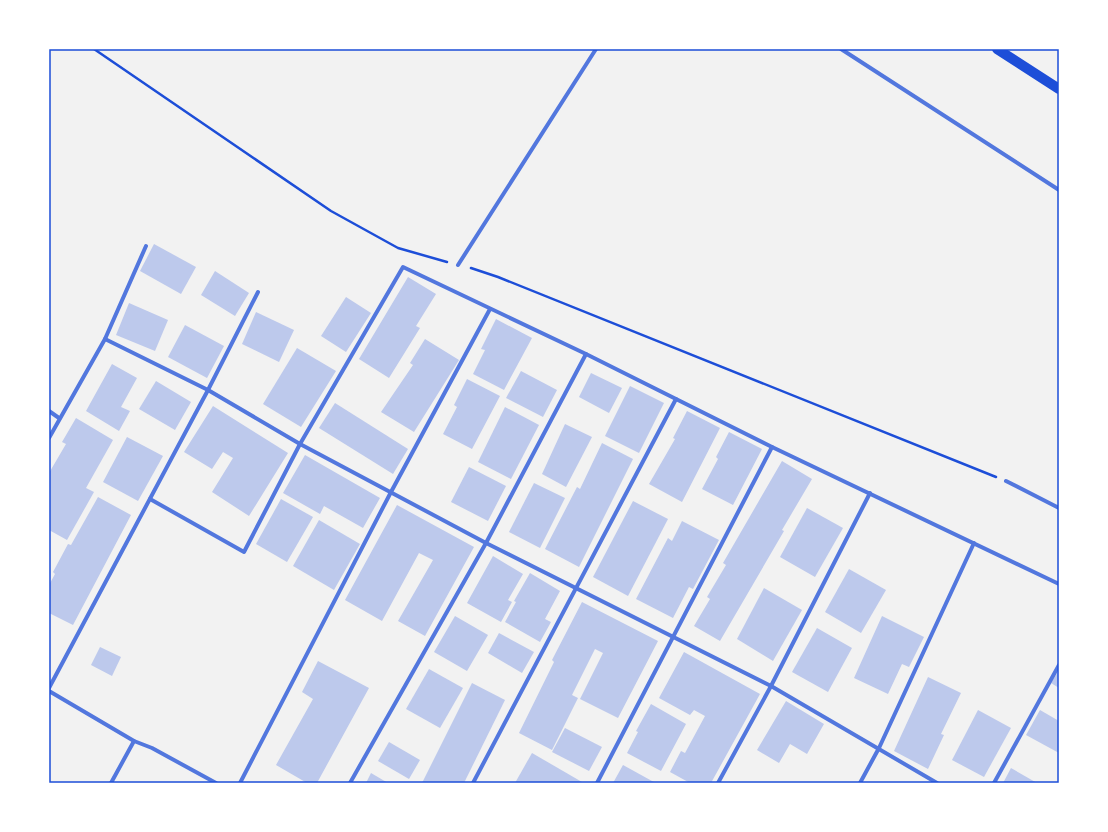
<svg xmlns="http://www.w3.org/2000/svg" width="1108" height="832" font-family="Inter,sans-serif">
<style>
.building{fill:#bdc9ec}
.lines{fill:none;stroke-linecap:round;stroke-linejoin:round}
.path{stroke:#1d4ed8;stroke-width:2.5}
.minor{stroke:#5277de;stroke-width:4}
.primary{stroke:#1d4ed8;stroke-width:10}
.neatline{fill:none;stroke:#1d4ed8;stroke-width:1.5}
</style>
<rect width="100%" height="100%" fill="#f2f2f2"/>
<g class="building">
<polygon points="154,244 196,267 181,294 140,271"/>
<polygon points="215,271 249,293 235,316 201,295"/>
<polygon points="408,277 436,294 416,326 420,328 389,378 359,359"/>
<polygon points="346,297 371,313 346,352 321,336"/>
<polygon points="129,303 168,320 155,351 116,335"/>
<polygon points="256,312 294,330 279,362 242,344"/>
<polygon points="496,319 532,338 504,390 473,374 485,350 481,349"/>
<polygon points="185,325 224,346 207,378 168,357"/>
<polygon points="425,339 459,360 414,432 381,412 413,365 410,363"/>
<polygon points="297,348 336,371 301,427 263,404"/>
<polygon points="112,364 137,378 121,407 130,411 119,431 86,411"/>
<polygon points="521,371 557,390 543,417 506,398"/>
<polygon points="591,373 622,388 609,413 579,397"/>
<polygon points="467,379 500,396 472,449 443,434 457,407 454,405"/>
<polygon points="156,381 191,402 175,430 139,409"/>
<polygon points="630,386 664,403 639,453 605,436"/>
<polygon points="335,403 408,449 393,474 319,428"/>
<polygon points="213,406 288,453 249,516 212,492 233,458 223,452 212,469 184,452"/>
<polygon points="505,407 539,425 511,479 478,462"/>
<polygon points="687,411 720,428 682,502 649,484 675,439 673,438"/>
<polygon points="76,418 113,440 86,488 94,492 67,540 49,530 49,473 66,444 62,442"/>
<polygon points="565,424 592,437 566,487 542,474"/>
<polygon points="729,432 762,449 733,505 702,489 718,459 716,457"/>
<polygon points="127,437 163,456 138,501 103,482"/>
<polygon points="602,443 633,459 579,567 545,549 577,487 580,489"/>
<polygon points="305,455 380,498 363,528 324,506 320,514 283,493"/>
<polygon points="782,461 812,479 782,530 784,531 720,641 694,626 710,599 707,597 726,565 723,563"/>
<polygon points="469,467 506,486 488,521 451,502"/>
<polygon points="534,483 565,498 540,548 509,532"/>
<polygon points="98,497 131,515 73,625 49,613 49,585 55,574 53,572 68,544 71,545"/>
<polygon points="281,499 313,517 287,562 256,544"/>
<polygon points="633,501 668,519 628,596 593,577"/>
<polygon points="397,505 474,547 425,636 398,621 433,560 419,553 382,621 345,600"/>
<polygon points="807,508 843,528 815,577 780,557"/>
<polygon points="319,520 360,544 334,590 293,566"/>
<polygon points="682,521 719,540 693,589 689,587 673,618 636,599 668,538 672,541"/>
<polygon points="493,556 523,574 508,600 512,602 501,622 467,603"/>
<polygon points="849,569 886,590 861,633 825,612"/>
<polygon points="530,573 560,591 545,619 551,622 540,642 505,622 516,602 514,601"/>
<polygon points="764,588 802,610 773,661 737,639"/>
<polygon points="582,602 658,641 618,718 580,699 603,653 595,649 572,695 578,698 552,750 519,733 554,662 552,660"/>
<polygon points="455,616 488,635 467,671 434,652"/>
<polygon points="882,616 924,637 909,667 902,664 888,694 854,678"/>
<polygon points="817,628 852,648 828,692 792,672"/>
<polygon points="499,633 534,652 522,673 488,653"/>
<polygon points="100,647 121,657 112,676 91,665"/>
<polygon points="684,652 760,694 711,783 690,783 670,772 681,751 685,753 705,716 694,710 690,715 659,698"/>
<polygon points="318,661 369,688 317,783 307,783 276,765 313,699 302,692"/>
<polygon points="429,669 463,688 440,728 406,709"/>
<polygon points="1059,670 1059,688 1051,683"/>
<polygon points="928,677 961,693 941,734 944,735 928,769 894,751"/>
<polygon points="472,683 505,700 464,783 422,783"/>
<polygon points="786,701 824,724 807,754 790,744 779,763 757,750"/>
<polygon points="651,704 686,724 661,771 627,753 638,732 636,731"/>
<polygon points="978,710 1011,728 984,777 952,760"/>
<polygon points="1040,710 1059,721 1059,753 1026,735"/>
<polygon points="565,728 602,747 589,771 552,752"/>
<polygon points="389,742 420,760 409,779 378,761"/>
<polygon points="532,753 582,782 581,783 515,783"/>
<polygon points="623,765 652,781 656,783 613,783"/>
<polygon points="1011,768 1037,783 1003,783"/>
<polygon points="371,773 388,783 366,783"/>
</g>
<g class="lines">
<g class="path">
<polyline points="94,49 331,211 398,248 447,262"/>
<polyline points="471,268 498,277 996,477"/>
</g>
<g class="minor">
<polyline points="841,49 1059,190"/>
<polyline points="458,265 596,49"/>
<polyline points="105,339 208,390 300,444 486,543 771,686 937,783"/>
<polyline points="49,411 59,418"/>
<polyline points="49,438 105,339 146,246"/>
<polyline points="1006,481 1059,508"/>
<polyline points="150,499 244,552 300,444 403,267 586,354 772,447 1059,584"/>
<polyline points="49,688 208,390 258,292"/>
<polyline points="49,691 134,741 152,748 216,783"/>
<polyline points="111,783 134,741"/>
<polyline points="240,783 391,492 490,309"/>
<polyline points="350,783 486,543 586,354"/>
<polyline points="473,783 676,399"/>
<polyline points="597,783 772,447"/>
<polyline points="718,783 771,686 870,493"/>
<polyline points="860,783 879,748 974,543"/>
<polyline points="994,783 1059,665"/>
</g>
<polyline class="primary" points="997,49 1059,89"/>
</g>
<rect width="1108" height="832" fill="none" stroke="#ffffff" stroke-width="100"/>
<rect x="50" y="50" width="1008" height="732" class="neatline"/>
</svg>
